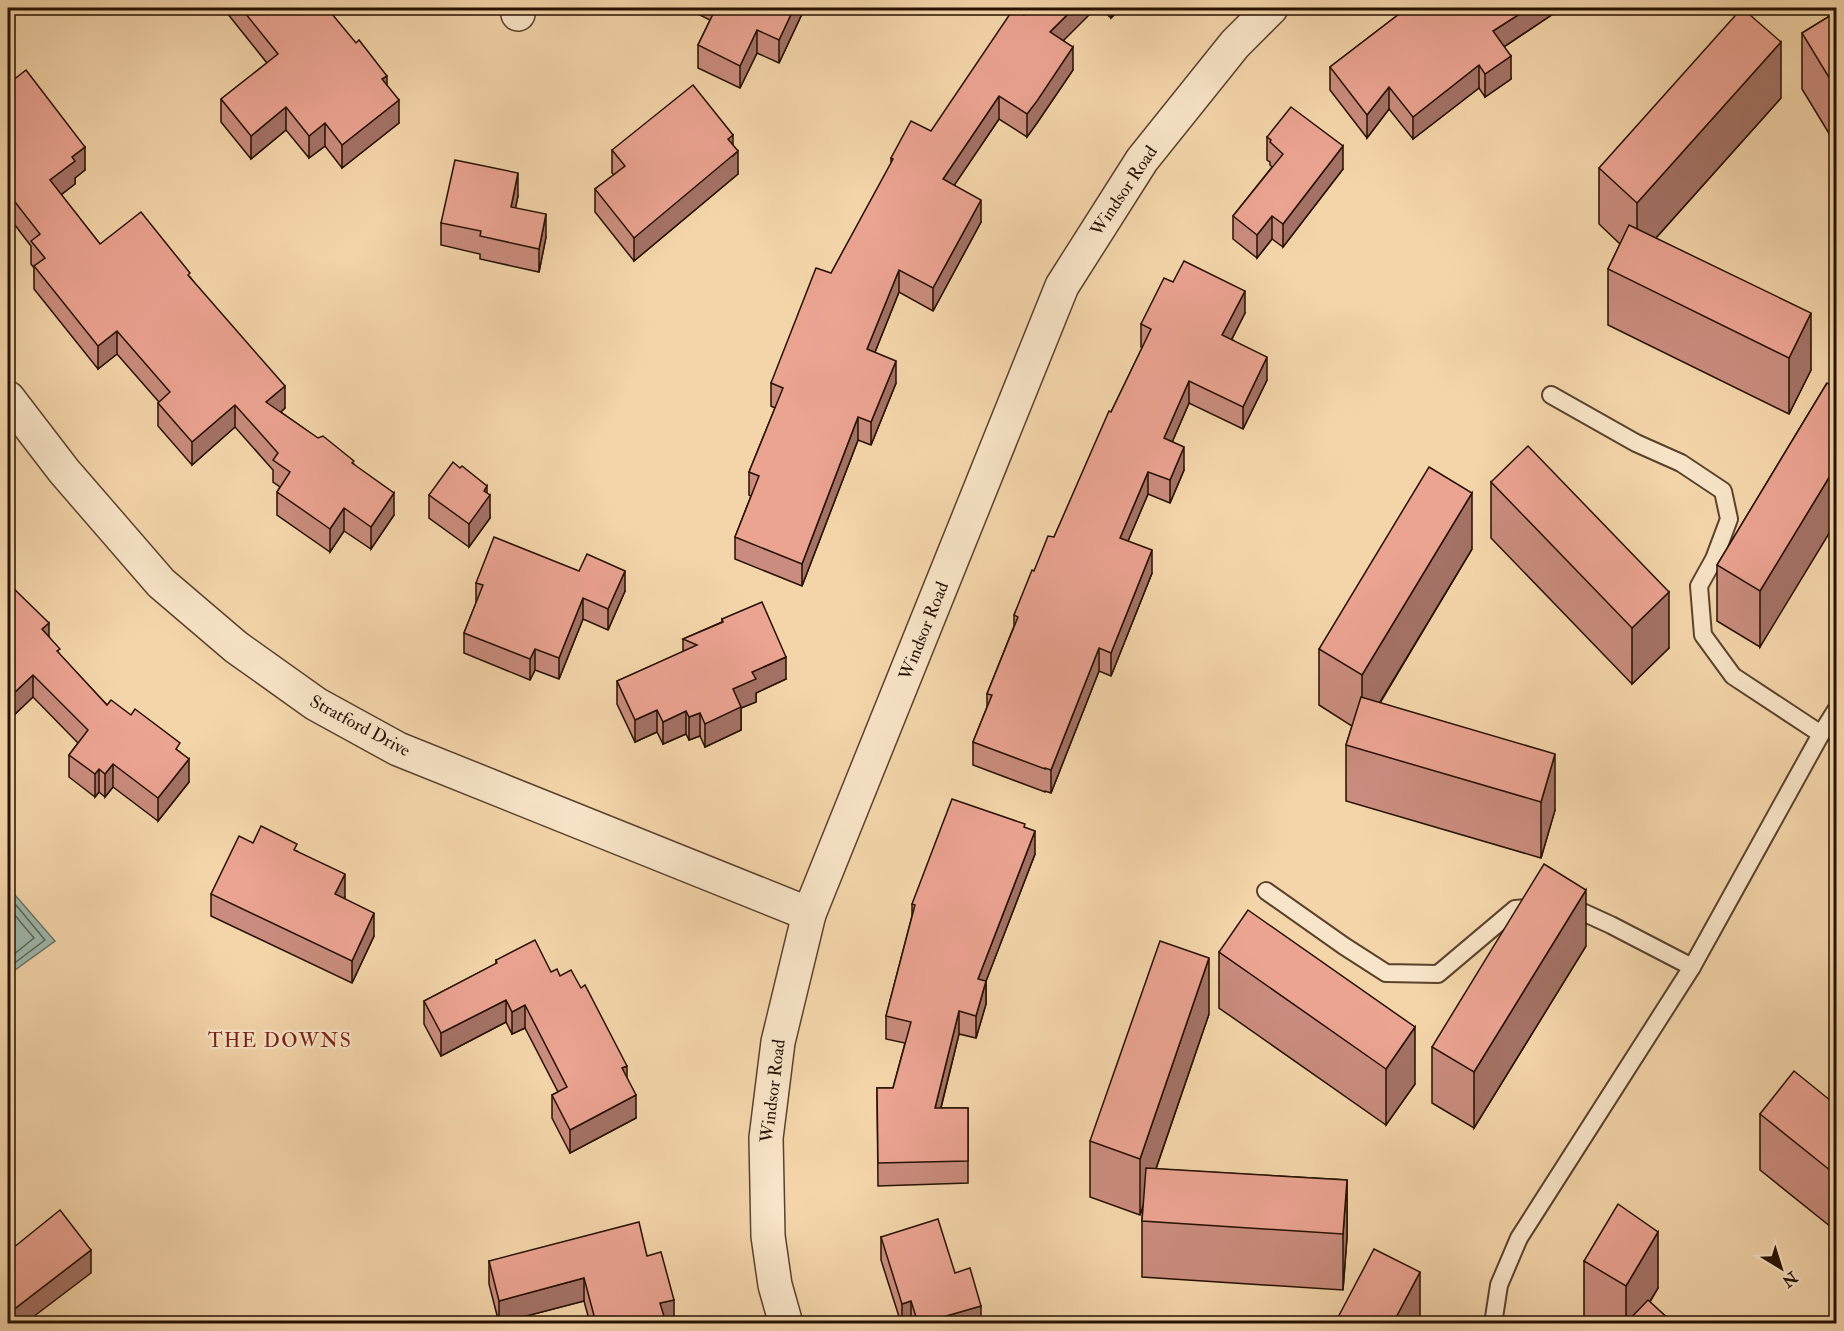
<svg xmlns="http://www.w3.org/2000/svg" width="1844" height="1331" font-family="'IM FELL Double Pica',serif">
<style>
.water{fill:#9cb8ac;stroke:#6d7568;stroke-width:1.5}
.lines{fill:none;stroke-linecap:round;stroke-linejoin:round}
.shore{stroke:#616456;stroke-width:1.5}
.service-casing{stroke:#5a422b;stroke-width:20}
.minor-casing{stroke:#5a422b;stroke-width:36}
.service{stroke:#f8e4c8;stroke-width:16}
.minor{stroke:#f8e4c8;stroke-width:33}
.wall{fill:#ca8c7e;stroke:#261101;stroke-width:1.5}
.shaded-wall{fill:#a47266;stroke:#261101;stroke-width:1.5}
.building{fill:#eba392;stroke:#261101;stroke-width:1.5}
.labels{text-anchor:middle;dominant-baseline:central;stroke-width:4.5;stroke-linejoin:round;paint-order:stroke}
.street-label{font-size:18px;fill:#261101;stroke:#f8e4c8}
.neighbourhood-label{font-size:20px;letter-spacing:1.5px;fill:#7a1f14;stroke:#f8e4c8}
</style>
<rect width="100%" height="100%" fill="#f4d5aa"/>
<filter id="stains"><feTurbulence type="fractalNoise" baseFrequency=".00333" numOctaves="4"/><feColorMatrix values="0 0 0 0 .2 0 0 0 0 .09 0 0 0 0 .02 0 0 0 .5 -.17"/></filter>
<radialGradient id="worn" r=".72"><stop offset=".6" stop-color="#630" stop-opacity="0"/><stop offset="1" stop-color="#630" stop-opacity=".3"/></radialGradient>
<polygon class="water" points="15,895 55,941 8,975 8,900"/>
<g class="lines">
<g class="shore">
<polyline points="8,905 16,905 45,940 8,968"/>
<polyline points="8,912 13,913 34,938 8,959"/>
</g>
<defs>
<g id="service">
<polyline points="1551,395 1636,443 1681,463 1723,491 1729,519 1714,559 1699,586 1703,635 1733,676 1821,734"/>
<polyline points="1266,891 1344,946 1386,973 1438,974 1515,909 1537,907"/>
<polyline points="1565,904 1611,925 1692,967"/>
<polyline points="1493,1324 1499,1285 1519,1238 1692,967 1821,734 1836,710"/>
</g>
<g id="minor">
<polyline points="517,8 518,14"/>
<polyline points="8,398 64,471 161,583 236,647 316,704 398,749 809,914"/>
<polyline points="786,1324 775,1285 768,1236 766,1138 778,1042 809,914 1062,286 1142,160 1235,44 1271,8"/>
</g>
</defs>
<use href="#service" class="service-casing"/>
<use href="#minor" class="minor-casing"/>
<use href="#service" class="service"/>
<use href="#minor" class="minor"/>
</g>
<g class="wall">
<polygon points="223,8 327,8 387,85 399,123 342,168 325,146 309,158 286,130 251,159 221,122 221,99 267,63"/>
<polygon points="696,8 801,8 801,16 779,63 757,53 740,88 698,68 698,45 710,20 696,13"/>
<polygon points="1100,8 1121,8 1111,18"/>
<polygon points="1407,8 1562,8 1504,47 1511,79 1485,97 1479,88 1413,139 1389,109 1367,138 1330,90 1330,67"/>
<polygon points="1836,12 1836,145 1802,89 1802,33"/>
<polygon points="1064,41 1073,70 1037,123 1027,137 999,119 954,185 981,222 933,311 899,292 875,352 896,383 871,445 858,440 802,586 735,559 735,537 751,496 749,495 749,472 775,408 771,406 771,383 891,164 891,158"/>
<polygon points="8,78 85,170 75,178 75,184 61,195 100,244 190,277 285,408 281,412 354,464 394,515 371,549 344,531 330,552 277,515 277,492 280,487 273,482 273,470 235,427 192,465 158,426 158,403 159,402 117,354 98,369 34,289 34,268 31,264 31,246 8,216"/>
<polygon points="1781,98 1656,238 1811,370 1789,414 1608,325 1608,269 1620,244 1599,224 1599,168"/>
<polygon points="1267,137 1343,169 1283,247 1272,239 1257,258 1233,239 1233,216 1272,167 1270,165 1270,162 1267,160"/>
<polygon points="733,145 738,174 634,261 595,212 595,189 614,175 612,173 612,150"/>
<polygon points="518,196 515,208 546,237 539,272 480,259 480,254 441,245 441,223"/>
<polygon points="1245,313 1232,339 1267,380 1243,429 1189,403 1172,442 1184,470 1170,503 1148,494 1128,541 1152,573 1111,676 1099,671 1051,793 1045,791 1045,792 973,765 973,742 987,707 987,694 1014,626 1014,615 1034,571 1054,537 1111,412 1142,348 1141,347 1141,324"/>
<polygon points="1827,383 1760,647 1717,621 1717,565"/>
<polygon points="460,468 487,494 490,518 469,547 429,518 429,495"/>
<polygon points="1491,482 1669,648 1632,684 1491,538"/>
<polygon points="1472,549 1380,703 1555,810 1541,858 1346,801 1346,745 1352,726 1319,705 1319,649"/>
<polygon points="8,583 49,637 60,655 107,705 180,752 189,782 158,821 113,787 105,797 99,792 95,797 69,777 69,755 78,743 33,697 14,715 8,709"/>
<polygon points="476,583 625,591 608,630 583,619 559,679 535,670 530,680 464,653 464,633 476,603"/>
<polygon points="722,619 786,679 756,693 756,702 741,708 741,730 705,747 700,736 689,740 686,734 663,744 657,732 635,742 617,704 617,681 683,652 683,639 722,622"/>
<polygon points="1025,828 1035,854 986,981 986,1004 976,1038 959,1034 941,1108 968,1108 968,1183 878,1186 877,1088 893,1088 905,1043 886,1039 886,1016 912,916 912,904"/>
<polygon points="253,843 297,851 345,897 344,899 374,936 352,983 211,916 211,894"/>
<polygon points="1586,946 1474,1128 1432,1103 1432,1047"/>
<polygon points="1219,952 1415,1084 1386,1125 1219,1008"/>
<polygon points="496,960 551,972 560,976 627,1077 636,1118 570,1153 552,1118 552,1095 558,1092 525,1028 512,1034 506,1022 441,1056 424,1024 424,1001 496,964"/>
<polygon points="1209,1014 1156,1169 1347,1180 1347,1237 1343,1290 1142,1277 1142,1221 1143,1205 1140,1215 1090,1197 1090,1141"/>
<polygon points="1836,1105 1836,1231 1760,1170 1760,1114"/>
<polygon points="881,1237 955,1273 981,1323 901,1323 881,1260"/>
<polygon points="647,1256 674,1322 670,1323 590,1323 584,1301 499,1323 489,1284 489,1261"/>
<polygon points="1584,1261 1658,1288 1650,1302 1673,1323 1594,1323 1584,1317"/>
</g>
<g class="shaded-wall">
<polygon points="794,8 801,8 801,16 779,63 779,40"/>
<polygon points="1074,8 1096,8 1050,54 1050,32"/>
<polygon points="1111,8 1121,8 1111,18"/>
<polygon points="1529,8 1562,8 1493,54 1493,31"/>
<polygon points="757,30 757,53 740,88 740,66"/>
<polygon points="1781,42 1781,98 1637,259 1637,203"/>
<polygon points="1073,47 1073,70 1037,123 1027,137 1027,114"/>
<polygon points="1511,56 1511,79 1485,97 1485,74"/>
<polygon points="1479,65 1479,88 1413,139 1413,117"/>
<polygon points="387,76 387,98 382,79"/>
<polygon points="1389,87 1389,109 1367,138 1367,115"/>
<polygon points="999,96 999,119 943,202 943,179"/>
<polygon points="399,100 399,123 342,168 342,145"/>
<polygon points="286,107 286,130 251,159 251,136"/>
<polygon points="325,123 325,146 309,158 309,136"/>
<polygon points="733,135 733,156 738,151 738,174 634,261 634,238 728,139"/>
<polygon points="1343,146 1343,169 1283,247 1283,224"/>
<polygon points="85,147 85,170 75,178 75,184 50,203 50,180 72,157"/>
<polygon points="518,173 518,196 511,230 511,207"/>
<polygon points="981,200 981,222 933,311 933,288"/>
<polygon points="546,214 546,237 539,272 539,249"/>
<polygon points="1272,216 1272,239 1257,258 1257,235"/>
<polygon points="899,270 899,292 867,372 867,349"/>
<polygon points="1245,291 1245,313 1222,358 1222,335"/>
<polygon points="1811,313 1811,370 1789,414 1789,358"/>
<polygon points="117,331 117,354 98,369 98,346"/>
<polygon points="1267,357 1267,380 1243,429 1243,407"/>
<polygon points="896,361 896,383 871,445 871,422"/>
<polygon points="1189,381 1189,403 1164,461 1164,438"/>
<polygon points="285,386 285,408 266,425 266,402"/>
<polygon points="235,405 235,427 192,465 192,442"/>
<polygon points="858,417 858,440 802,586 802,564"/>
<polygon points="1184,447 1184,470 1170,503 1170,480"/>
<polygon points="1836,466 1836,522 1760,647 1760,591"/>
<polygon points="1148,472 1148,494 1120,560 1120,538"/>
<polygon points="487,486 487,498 490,495 490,518 469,547 469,524 484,491"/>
<polygon points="394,493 394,515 371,549 371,527"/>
<polygon points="1472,493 1472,549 1362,732 1362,675"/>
<polygon points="344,508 344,531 330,552 330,529"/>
<polygon points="1152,550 1152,573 1111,676 1111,653"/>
<polygon points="625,571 625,591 608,630 608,609"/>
<polygon points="1669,592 1669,648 1632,684 1632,628"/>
<polygon points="583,598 583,619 559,679 559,658"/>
<polygon points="49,623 49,645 42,629"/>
<polygon points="1099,648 1099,671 1051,793 1051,770"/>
<polygon points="535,649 535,670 530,680 530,659"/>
<polygon points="786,657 786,679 756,693 756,702 741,708 741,730 705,747 705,724 733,689 752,672"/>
<polygon points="33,675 33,697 14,715 14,693"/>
<polygon points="657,710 657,732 635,742 635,720"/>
<polygon points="686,711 686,734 663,744 663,722"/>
<polygon points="700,713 700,736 689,740 689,717"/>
<polygon points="1555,754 1555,810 1541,858 1541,802"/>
<polygon points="189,759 189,782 158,821 158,798"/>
<polygon points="113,764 113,787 105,797 105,774"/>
<polygon points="99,769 99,792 95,797 95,774"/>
<polygon points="1035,831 1035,854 978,1002 978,979"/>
<polygon points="345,874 345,897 335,917 335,894"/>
<polygon points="1586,890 1586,946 1474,1128 1474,1072"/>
<polygon points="374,913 374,936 352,983 352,961"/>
<polygon points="1209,958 1209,1014 1140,1215 1140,1159"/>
<polygon points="986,981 986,1004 976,1038 976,1016"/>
<polygon points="506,1000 506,1022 441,1056 441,1033"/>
<polygon points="525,1005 525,1028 512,1034 512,1012"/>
<polygon points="959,1011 959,1034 935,1131 935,1108"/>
<polygon points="1415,1027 1415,1084 1386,1125 1386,1069"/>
<polygon points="627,1066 627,1088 622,1068"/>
<polygon points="636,1095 636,1118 570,1153 570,1130"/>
<polygon points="1347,1180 1347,1237 1343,1290 1343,1234"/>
<polygon points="1658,1232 1658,1288 1637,1323 1626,1323 1626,1286"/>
<polygon points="91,1250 91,1273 25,1323 8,1323 8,1314"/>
<polygon points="1420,1272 1420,1323 1393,1323"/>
<polygon points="584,1278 584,1301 499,1323 499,1301"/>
<polygon points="674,1300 674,1322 670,1323 660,1323 660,1303"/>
<polygon points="911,1301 911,1323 902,1323 902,1304"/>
<polygon points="981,1306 981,1323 922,1323"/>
</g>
<g class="building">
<polygon points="241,8 327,8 356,43 359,40 387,76 382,79 399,100 342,145 325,123 309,136 286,107 251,136 221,99 278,54"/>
<polygon points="716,8 794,8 779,40 757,30 740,66 698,45"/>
<polygon points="1014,8 1024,15 1031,8 1074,8 1050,32 1073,47 1037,101 1027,114 999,96 943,179 981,200 933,288 899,270 867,349 896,361 871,422 858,417 802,564 735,537 759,476 749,472 783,388 771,383 816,268 831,273 893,159 891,158 911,121 931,131"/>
<polygon points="1407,8 1529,8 1493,31 1511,56 1485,74 1479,65 1413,117 1389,87 1367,115 1330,67"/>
<polygon points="1742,8 1781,42 1637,203 1599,168"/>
<polygon points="1836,12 1836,89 1802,33"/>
<polygon points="26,70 85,147 72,157 75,161 50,180 100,244 141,212 190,273 188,275 285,386 266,402 318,438 323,436 354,461 352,463 394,493 371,527 344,508 330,529 277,492 290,472 273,460 278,453 235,405 192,442 158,403 170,392 117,331 98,346 34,266 45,258 31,241 40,234 8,193 8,78 9,77 12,81"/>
<polygon points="693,85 733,135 728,139 738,151 634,238 595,189 625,166 612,150"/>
<polygon points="1291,107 1343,146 1283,224 1272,216 1257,235 1233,216 1283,154 1270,142 1271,140 1267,137"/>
<polygon points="455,160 518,173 511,207 546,214 539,249 480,236 481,231 441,223"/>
<polygon points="1629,225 1811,313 1789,358 1608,269"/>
<polygon points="1184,261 1245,291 1222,335 1267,357 1243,407 1189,381 1164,438 1184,447 1170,480 1148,472 1120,538 1152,550 1111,653 1099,648 1051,770 1045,768 1045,769 973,742 992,695 987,694 1018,617 1014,615 1032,570 1034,571 1048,536 1054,537 1109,411 1111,412 1151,329 1141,324 1164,278 1173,282"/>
<polygon points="1827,383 1836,389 1836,466 1760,591 1717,565"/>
<polygon points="1528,446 1669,592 1632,628 1491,482"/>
<polygon points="453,462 460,468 462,466 487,486 484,491 490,495 469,524 429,495"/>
<polygon points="1429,467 1472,493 1362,675 1319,649"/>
<polygon points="494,537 579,571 587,554 625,571 608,609 583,598 559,658 535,649 530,659 464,633 483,585 476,583"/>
<polygon points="8,583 49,623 42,629 60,649 57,651 107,705 111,700 131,715 135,709 180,743 176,749 189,759 158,798 113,764 105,774 99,769 95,774 69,755 88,730 33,675 14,693 8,686"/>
<polygon points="762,602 786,657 752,672 756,679 733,689 741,707 705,724 700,713 689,717 686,711 663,722 657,710 635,720 617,681 697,645 683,639 723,622 722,619"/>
<polygon points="1361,697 1555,754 1541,802 1346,745"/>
<polygon points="952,799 1025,824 1024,827 1035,831 978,979 986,981 976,1016 959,1011 935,1108 968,1108 968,1161 878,1163 877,1088 893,1088 911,1022 886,1016 915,905 912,904"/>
<polygon points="261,826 297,844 294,850 345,874 335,894 374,913 352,961 211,894 239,836 253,843"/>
<polygon points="1544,864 1586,890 1474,1072 1432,1047"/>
<polygon points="1248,910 1415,1027 1386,1069 1219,952"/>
<polygon points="535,940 551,972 557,969 560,976 571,970 581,988 585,985 627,1066 622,1068 636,1095 570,1130 552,1095 567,1087 525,1005 512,1012 506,1000 441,1033 424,1001 497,963 496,960"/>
<polygon points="1160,941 1209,958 1140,1159 1090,1141"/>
<polygon points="1794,1071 1836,1105 1836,1175 1760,1114"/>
<polygon points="1146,1168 1347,1180 1343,1234 1142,1221"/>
<polygon points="1618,1204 1658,1232 1626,1286 1584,1261"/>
<polygon points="60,1210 91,1250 8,1314 15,1323 8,1323 8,1252"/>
<polygon points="938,1219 955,1273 970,1268 981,1306 922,1323 918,1323 911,1301 902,1304 881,1237"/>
<polygon points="639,1222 647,1256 661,1252 674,1300 660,1303 666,1323 596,1323 584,1278 499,1301 489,1261"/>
<polygon points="1374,1249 1420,1272 1393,1323 1335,1323"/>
<polygon points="1648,1300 1673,1323 1626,1323"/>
</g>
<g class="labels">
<g class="street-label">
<text transform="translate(1124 191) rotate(-56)">Windsor Road</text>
<text transform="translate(924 631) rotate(-68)">Windsor Road</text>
<text transform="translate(360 726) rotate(28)">Stratford Drive</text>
<text transform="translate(773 1091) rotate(-83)">Windsor Road</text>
</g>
<g class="neighbourhood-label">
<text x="280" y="1040">THE DOWNS</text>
</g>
</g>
<rect width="1844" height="1331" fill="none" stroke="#f4d5aa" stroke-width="30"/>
<rect x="9" y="9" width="1826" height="1313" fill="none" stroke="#261101" stroke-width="3"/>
<rect x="15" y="15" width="1814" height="1301" fill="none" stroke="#261101" stroke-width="1.5"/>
<g transform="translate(1781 1268) rotate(142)" stroke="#f8e4c8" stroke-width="4.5" paint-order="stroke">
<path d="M0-4.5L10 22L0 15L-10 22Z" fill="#261101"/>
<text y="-9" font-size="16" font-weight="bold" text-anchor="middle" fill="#261101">N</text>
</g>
<rect width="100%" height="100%" filter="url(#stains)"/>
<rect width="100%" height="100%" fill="url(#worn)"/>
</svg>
